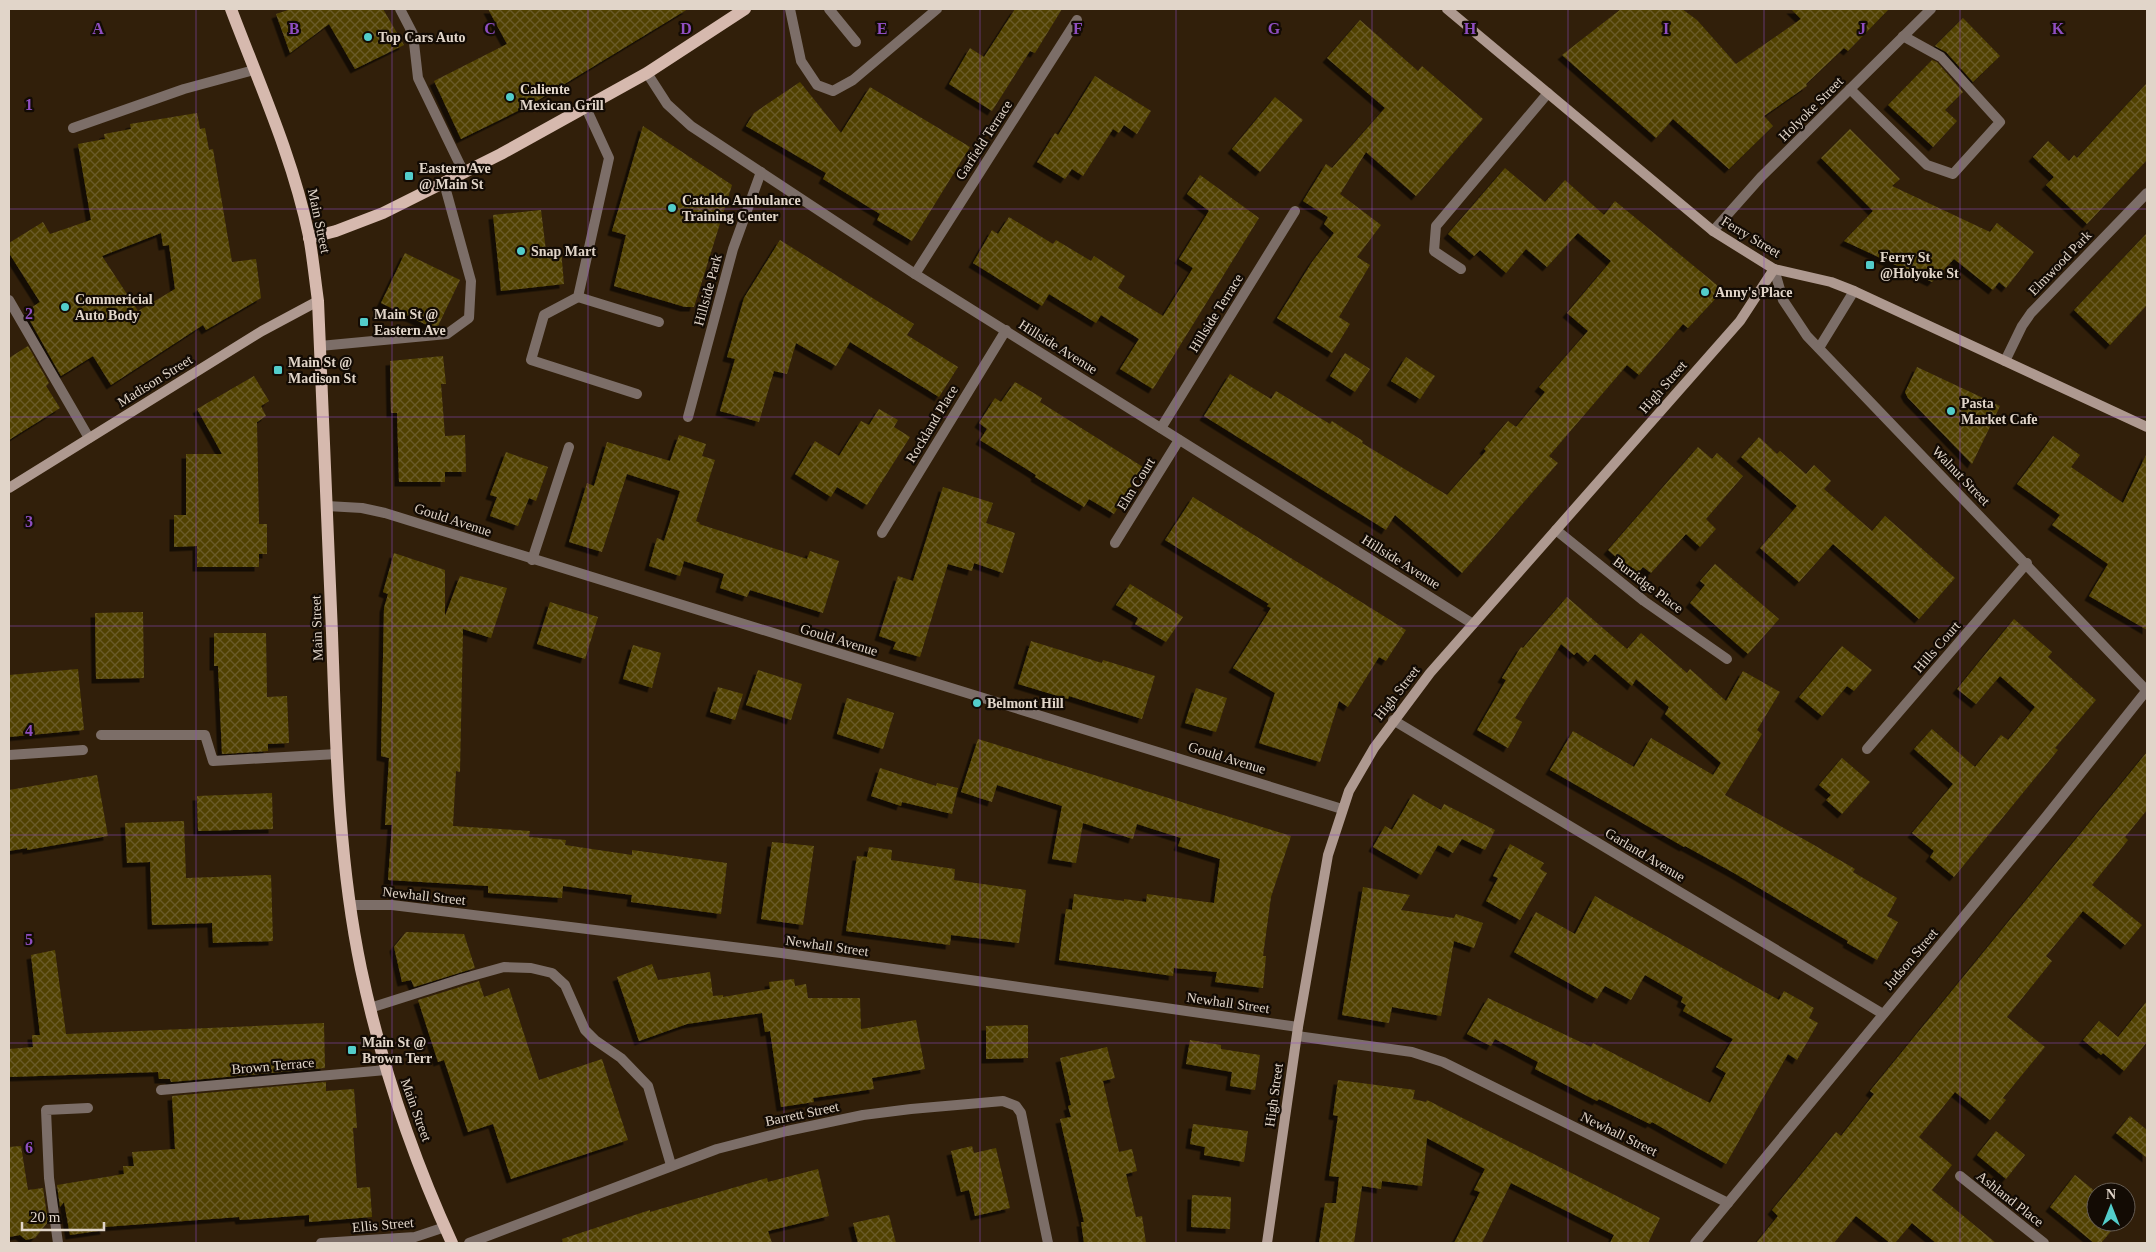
<svg xmlns="http://www.w3.org/2000/svg" width="2156" height="1252" font-family="Georgia,serif">
<style>
.building{fill:url(#building-cross-hatch);fill-rule:evenodd;filter:url(#shadow)}
.lines{fill:none;stroke-linecap:round;stroke-linejoin:round}
.lane{stroke:#7c6e68;stroke-width:10}
.street{stroke:#7c6e68;stroke-width:10}
.secondary{stroke:#ae9990;stroke-width:10}
.primary{stroke:#d6b9ae;stroke-width:12}
.grid{fill:none;stroke:#8f4ec1;stroke-width:1;stroke-opacity:0.55}
.poi-dot{fill:#53cdcb;stroke:#130b04;stroke-width:2}
.labels{text-anchor:middle;dominant-baseline:central;stroke-width:4.5;stroke-linejoin:round;paint-order:stroke}
.poi-label{font-size:14px;font-weight:bold;fill:#e1d5c9;stroke:#130b04;text-anchor:start}
.street-label{font-size:14px;fill:#e1d5c9;stroke:#130b04}
.grid-label{font-size:16px;text-anchor:middle;font-weight:bold;fill:#8f4ec1;stroke:#130b04;stroke-width:4.5;stroke-linejoin:round;paint-order:stroke}
</style>
<defs>
<pattern id="building-cross-hatch" width="8" height="8" patternUnits="userSpaceOnUse" patternTransform="scale(1.25)"><rect width="8" height="8" fill="#514205"/><path d="M0 0l8 8M0 8l8-8" fill="none" stroke="#6a5c28"/></pattern>
<filter id="shadow"><feDropShadow dx="-4.5" dy="4.5" stdDeviation="0" flood-color="#0009"/></filter>
</defs>
<rect width="100%" height="100%" fill="#311f0a"/>
<g class="building">
<polygon points="291,9 383,9 404,45 355,69 329,24 290,53 276,14"/>
<polygon points="488,9 688,9 530,105 461,139 434,81 507,44"/>
<polygon points="1015,9 1062,9 1035,53 1030,51 992,111 949,84 970,48 984,57"/>
<polygon points="1621,9 1682,9 1697,20 1736,64 1801,19 1791,9 1889,9 1848,51 1844,48 1806,84 1807,86 1764,116 1773,126 1729,169 1673,119 1656,138 1562,55"/>
<polygon points="1963,18 2000,56 1973,82 1946,52 1935,46"/>
<polygon points="1360,20 1418,71 1422,66 1483,119 1416,196 1366,152 1340,194 1381,225 1357,257 1370,265 1339,317 1350,324 1332,353 1277,318 1312,262 1334,233 1324,224 1328,217 1303,201 1326,164 1332,168 1385,108 1327,58"/>
<polygon points="1932,60 1937,62 1963,92 1945,110 1957,121 1933,147 1888,105"/>
<polygon points="1095,76 1151,111 1137,134 1124,125 1119,133 1113,129 1083,176 1072,169 1065,179 1037,162 1055,133 1058,135"/>
<polygon points="800,82 841,133 870,87 970,147 912,241 877,220 880,214 823,179 826,173 746,126 754,113"/>
<polygon points="2147,83 2147,160 2087,224 2046,185 2054,177 2033,157 2048,141 2069,161 2074,155 2077,158"/>
<polygon points="1275,97 1303,120 1260,172 1232,149"/>
<path d="M 197,113 L 200,129 L 205,128 L 209,150 L 213,149 L 232,262 L 256,259 L 261,298 L 206,330 L 203,325 L 111,385 L 93,356 L 61,376 L 25,312 L 40,302 L 9,253 L 9,243 L 43,222 L 50,234 L 91,220 L 78,144 L 105,139 L 104,134 L 131,129 L 130,124 ZM 161,233 L 163,246 L 169,245 L 175,289 L 138,311 L 102,256 Z"/>
<polygon points="643,126 732,185 694,307 685,307 614,286 626,235 612,231"/>
<polygon points="1850,129 1900,179 1892,186 1990,232 1997,223 2034,252 2006,288 1999,282 1993,290 1954,259 1932,282 1844,241 1873,211 1821,158"/>
<polygon points="1505,168 1545,202 1565,180 1604,215 1615,201 1718,286 1718,296 1688,328 1683,324 1639,375 1627,365 1549,456 1558,463 1462,573 1395,515 1386,530 1204,416 1230,374 1271,399 1276,391 1330,424 1332,421 1363,441 1362,443 1447,495 1486,451 1484,449 1508,421 1516,427 1545,392 1539,387 1588,331 1567,313 1611,261 1578,233 1547,267 1526,249 1506,273 1480,250 1474,256 1448,234"/>
<polygon points="1200,175 1259,218 1153,389 1120,369 1139,339 1101,315 1096,323 1049,294 1042,306 973,263 992,230 998,234 1009,217 1053,244 1056,240 1091,261 1094,256 1125,276 1118,288 1163,316 1193,268 1179,259 1209,211 1187,194"/>
<polygon points="541,210 546,251 561,250 564,284 501,291 493,215"/>
<polygon points="2147,233 2147,305 2110,345 2074,310"/>
<polygon points="780,240 914,324 907,335 958,367 939,397 850,342 836,366 796,343 787,374 774,371 759,422 720,411 735,359 727,357 744,298"/>
<polygon points="405,253 460,280 437,328 433,328 381,303"/>
<polygon points="28,346 49,383 46,386 60,408 9,440 9,358"/>
<polygon points="1345,353 1370,369 1355,392 1330,376"/>
<polygon points="443,356 446,384 441,384 445,436 465,435 466,472 445,472 445,482 399,482 397,413 391,413 390,361"/>
<polygon points="1406,357 1435,376 1420,399 1391,381"/>
<polygon points="1917,367 2000,406 1972,464 1908,398 1905,392"/>
<polygon points="254,376 269,401 261,406 266,416 257,422 259,524 267,524 267,554 259,554 259,567 197,567 197,546 174,547 174,515 186,515 186,454 222,454 197,409"/>
<polygon points="1015,382 1042,398 1040,402 1143,467 1114,514 1089,499 1084,507 1035,477 1036,475 980,440 987,429 979,423 995,398 1001,402"/>
<polygon points="879,409 898,420 894,427 910,437 867,505 837,487 831,497 795,474 815,441 839,456 861,421 869,425"/>
<polygon points="679,435 706,444 702,456 715,460 696,521 700,523 699,524 807,559 810,551 839,561 823,613 750,590 747,597 720,588 724,574 684,561 680,576 649,566 657,538 664,541 680,491 627,474 602,552 569,542 587,483 594,486 607,442 670,461"/>
<polygon points="2053,436 2080,455 2071,467 2123,503 2147,453 2147,630 2089,596 2108,564 2052,525 2060,515 2017,484"/>
<polygon points="1759,437 1777,454 1780,451 1806,474 1814,465 1831,481 1824,489 1872,531 1885,516 1955,578 1919,619 1833,544 1799,582 1760,548 1797,506 1741,457"/>
<polygon points="1698,447 1712,459 1717,453 1743,476 1706,519 1716,529 1700,547 1686,534 1651,573 1643,567 1636,575 1608,550"/>
<polygon points="506,452 548,467 536,501 529,498 518,526 490,516 497,497 490,495"/>
<polygon points="943,487 993,503 986,523 1015,533 1003,573 974,563 972,571 948,564 920,657 893,649 896,642 879,636 898,576 913,581"/>
<polygon points="1193,497 1406,630 1386,661 1379,657 1348,707 1339,701 1320,762 1259,743 1275,693 1233,668 1271,608 1267,606 1269,604 1165,540"/>
<polygon points="394,553 445,570 445,616 460,576 507,588 491,638 463,629 460,772 456,771 453,826 530,831 529,837 566,840 565,845 632,855 632,850 727,863 721,914 631,902 632,895 563,886 562,898 488,893 488,886 388,880 392,825 385,825 389,758 381,756 384,608 388,594 383,592"/>
<polygon points="1715,564 1779,619 1748,654 1690,603 1705,585 1700,581"/>
<polygon points="1130,584 1183,617 1166,642 1135,624 1138,618 1116,605"/>
<polygon points="1567,597 1627,649 1641,633 1687,673 1690,669 1726,701 1743,671 1780,692 1757,730 1762,734 1725,795 1814,845 1855,869 1853,872 1897,898 1887,916 1898,922 1877,960 1847,943 1848,941 1734,873 1685,846 1684,847 1550,770 1573,731 1634,767 1651,738 1713,775 1721,763 1665,714 1669,707 1636,679 1632,686 1595,654 1588,662 1577,652 1574,655 1561,644 1515,718 1522,722 1508,748 1477,730 1506,680 1502,678 1521,647 1523,648"/>
<polygon points="550,602 598,617 585,659 537,644"/>
<polygon points="143,612 144,678 96,679 95,613"/>
<polygon points="2014,619 2052,652 2048,657 2096,700 2055,748 2058,750 1954,877 1930,857 1934,851 1912,833 1953,784 1914,749 1932,729 1975,767 2001,735 2008,740 2035,707 2000,676 1976,704 1957,689"/>
<polygon points="214,633 266,633 267,697 287,696 289,743 268,744 268,751 222,754 218,666 214,666"/>
<polygon points="1031,641 1102,663 1103,660 1155,676 1142,719 1069,696 1068,699 1018,684"/>
<polygon points="633,645 661,653 652,688 623,679"/>
<polygon points="1842,646 1872,670 1854,691 1847,686 1822,716 1799,697"/>
<polygon points="78,669 84,730 9,737 9,675"/>
<polygon points="758,670 802,684 791,720 746,705"/>
<polygon points="718,687 743,694 735,720 710,712"/>
<polygon points="1196,688 1227,698 1216,732 1185,723"/>
<polygon points="847,698 894,713 883,749 837,734"/>
<polygon points="978,739 1291,836 1271,897 1263,956 1266,956 1263,988 1215,982 1217,972 1174,968 1173,976 1059,960 1066,909 1072,910 1074,894 1124,901 1124,899 1146,902 1147,894 1214,903 1220,859 1178,846 1181,838 1137,824 1133,839 1083,823 1076,863 1052,859 1062,806 997,785 992,802 961,792"/>
<polygon points="2147,752 2147,810 2125,837 2128,840 2092,885 2142,925 2125,945 2083,911 2046,956 2052,961 2007,1017 2045,1047 2003,1098 2006,1100 1990,1120 1955,1092 1919,1137 1952,1165 1932,1190 1996,1243 1936,1243 1912,1223 1895,1243 1890,1243 1856,1216 1834,1243 1756,1243 1778,1216 1772,1210 1836,1132 1841,1136 1874,1094 1870,1091"/>
<polygon points="1842,758 1870,782 1842,814 1826,800 1831,795 1819,785"/>
<polygon points="880,768 936,786 937,783 958,788 952,814 902,802 901,806 871,796"/>
<polygon points="97,775 108,836 27,850 27,848 9,851 9,790"/>
<polygon points="272,793 273,829 198,831 197,796"/>
<polygon points="1413,794 1441,810 1444,804 1495,830 1485,850 1462,839 1453,853 1438,845 1421,875 1373,847 1385,826 1392,830"/>
<polygon points="184,821 186,878 271,875 273,941 213,943 212,923 152,925 150,862 127,863 125,823"/>
<polygon points="772,842 814,846 803,925 761,919"/>
<polygon points="1510,844 1544,863 1540,869 1547,873 1520,920 1486,901 1498,878 1493,876"/>
<polygon points="869,847 892,850 891,860 955,869 954,880 1026,890 1019,943 951,935 950,945 846,931 857,856 867,857"/>
<polygon points="1363,887 1410,895 1401,910 1454,918 1456,914 1483,923 1474,948 1454,941 1441,1016 1392,1007 1389,1023 1342,1015"/>
<polygon points="1595,896 1779,1000 1784,991 1814,1008 1809,1018 1818,1023 1797,1060 1788,1054 1726,1164 1652,1122 1650,1124 1599,1099 1597,1101 1535,1069 1538,1062 1495,1039 1491,1046 1467,1034 1488,998 1591,1047 1593,1043 1710,1103 1726,1073 1716,1067 1733,1039 1683,1011 1686,1005 1681,1002 1683,997 1645,975 1631,1000 1605,986 1597,999 1514,952 1536,912 1575,934"/>
<polygon points="406,932 464,934 475,968 414,987 411,980 402,982 394,947"/>
<polygon points="55,950 66,1034 324,1023 325,1068 171,1082 170,1079 159,1079 158,1072 9,1077 9,1049 33,1047 32,1035 40,1035 31,955"/>
<polygon points="652,964 658,980 710,972 713,996 723,995 723,997 770,989 769,982 794,979 795,986 806,984 808,998 860,998 861,1029 916,1020 925,1069 872,1078 874,1089 813,1098 814,1102 781,1107 770,1031 765,1032 762,1013 687,1024 639,1041 617,977"/>
<polygon points="479,981 484,997 509,988 539,1080 602,1059 628,1140 511,1179 493,1124 468,1132 444,1060 438,1062 418,1000"/>
<polygon points="2147,1001 2147,1042 2124,1071 2103,1053 2101,1055 2083,1040 2099,1021 2118,1037"/>
<polygon points="1028,1025 1028,1058 986,1059 986,1026"/>
<polygon points="1190,1040 1221,1045 1221,1049 1260,1055 1255,1090 1230,1086 1232,1072 1186,1064"/>
<polygon points="1107,1047 1115,1078 1103,1081 1119,1152 1132,1149 1137,1171 1126,1174 1136,1217 1142,1216 1146,1243 1084,1243 1081,1222 1084,1222 1060,1119 1071,1117 1068,1106 1071,1105 1060,1058"/>
<polygon points="1338,1080 1415,1090 1413,1099 1426,1102 1427,1100 1660,1218 1648,1243 1610,1243 1614,1235 1511,1183 1482,1243 1454,1243 1480,1192 1474,1190 1485,1169 1427,1138 1422,1186 1382,1181 1381,1189 1362,1186 1354,1243 1319,1243 1325,1203 1336,1203 1339,1177 1329,1176 1338,1116 1333,1115"/>
<polygon points="326,1082 326,1091 354,1089 357,1128 353,1128 357,1188 370,1187 372,1217 309,1222 309,1215 240,1220 239,1217 104,1227 105,1230 70,1235 64,1202 60,1207 57,1185 124,1174 123,1166 134,1166 132,1152 175,1149 172,1096"/>
<polygon points="2130,1116 2147,1130 2147,1158 2116,1133"/>
<polygon points="1193,1124 1248,1131 1244,1162 1204,1155 1205,1147 1190,1144"/>
<polygon points="1996,1131 2025,1155 2006,1179 1977,1155"/>
<polygon points="21,1146 28,1190 43,1188 48,1222 35,1238 26,1240 20,1235 9,1237 9,1147"/>
<polygon points="972,1146 974,1153 996,1148 1010,1208 975,1216 969,1190 961,1192 951,1151"/>
<polygon points="818,1169 829,1216 768,1231 772,1243 563,1243 562,1239 650,1210 650,1212 767,1178 768,1182"/>
<polygon points="2075,1175 2096,1192 2096,1222 2119,1222 2101,1243 2094,1243 2050,1207"/>
<polygon points="1192,1195 1231,1197 1230,1229 1191,1227"/>
<polygon points="889,1215 896,1243 858,1243 853,1223"/>
</g>
<g class="lines">
<g class="lane">
<polyline points="400,9 413,34 418,78 464,173"/>
<polyline points="790,9 801,61 817,85 833,91 853,80 937,9"/>
<polyline points="829,9 856,42"/>
<polyline points="1850,89 1927,165 1953,174 2000,122 1941,57 1903,36"/>
<polyline points="586,108 609,158 578,297 544,315 531,360 637,394"/>
<polyline points="73,128 184,89 254,70"/>
<polyline points="1461,269 1434,251 1436,226 1548,93"/>
<polyline points="578,297 659,322"/>
<polyline points="9,300 89,438"/>
<polyline points="320,346 447,334 469,318 471,281 444,183"/>
<polyline points="532,560 569,447"/>
<polyline points="101,735 205,735 213,761 337,754"/>
<polyline points="370,1008 461,979 504,967 531,968 552,973 565,985 585,1030 595,1040 621,1058 648,1086 671,1165"/>
</g>
<g class="street">
<polyline points="647,73 667,104 691,126 915,274 1473,624"/>
<polyline points="1713,231 1761,177 1931,9"/>
<polyline points="1774,269 1783,300 1807,336 2147,691"/>
<polyline points="915,274 1077,20"/>
<polyline points="1819,348 1854,291"/>
<polyline points="2005,361 2022,326 2031,313 2147,193"/>
<polyline points="688,417 733,249 761,172"/>
<polyline points="1161,428 1295,211"/>
<polyline points="327,506 362,508 385,513 1342,809"/>
<polyline points="1556,530 1644,601 1727,659"/>
<polyline points="882,533 1006,330"/>
<polyline points="1115,543 1179,440"/>
<polyline points="1393,720 1883,1014"/>
<polyline points="1867,749 2027,563"/>
<polyline points="9,755 83,750"/>
<polyline points="350,905 392,905 781,953 1298,1027"/>
<polyline points="1297,1036 1412,1052 1443,1062 1728,1203"/>
<polyline points="161,1090 386,1070"/>
<polyline points="1960,1176 2044,1243"/>
<polyline points="58,1243 49,1178 46,1110 88,1108"/>
<polyline points="321,1243 415,1237 445,1227"/>
<polyline points="469,1243 717,1149 787,1131 863,1115 911,1109 1003,1101 1016,1106 1021,1113 1048,1243"/>
<polyline points="1695,1243 2045,818 2147,690"/>
</g>
<g class="secondary">
<polyline points="1447,9 1713,231 1774,269 1831,282 1854,291 2147,427"/>
<polyline points="9,488 262,331 318,301"/>
<polyline points="1267,1243 1298,1027 1328,855 1349,791 1374,748 1430,673 1740,321 1774,269"/>
</g>
<g class="primary">
<path d="M 231,9 C 259,83 293,158 309,236 C 313,258 315,280 318,301 C 323,412 328,523 332,633 C 336,745 338,859 361,969 C 381,1063 412,1156 452,1243"/>
<polyline points="309,238 336,231 383,213 501,154 647,73 745,9"/>
</g>
</g>
<path class="grid" d="M 196,9 L 196,1243M 392,9 L 392,1243M 588,9 L 588,1243M 784,9 L 784,1243M 980,9 L 980,1243M 1176,9 L 1176,1243M 1372,9 L 1372,1243M 1568,9 L 1568,1243M 1764,9 L 1764,1243M 1960,9 L 1960,1243M 9,209 L 2147,209M 9,417 L 2147,417M 9,626 L 2147,626M 9,835 L 2147,835M 9,1043 L 2147,1043"/>
<g class="poi-dot">
<circle cx="368" cy="37" r="5"/>
<circle cx="510" cy="97" r="5"/>
<rect x="404" y="171" width="10" height="10" rx="2.5"/>
<circle cx="672" cy="208" r="5"/>
<circle cx="521" cy="251" r="5"/>
<rect x="1865" y="260" width="10" height="10" rx="2.5"/>
<circle cx="1705" cy="292" r="5"/>
<circle cx="65" cy="307" r="5"/>
<rect x="359" y="317" width="10" height="10" rx="2.5"/>
<rect x="273" y="365" width="10" height="10" rx="2.5"/>
<circle cx="1951" cy="411" r="5"/>
<circle cx="977" cy="703" r="5"/>
<rect x="347" y="1045" width="10" height="10" rx="2.5"/>
</g>
<g class="labels">
<g class="poi-label">
<text x="378" y="37">Top Cars Auto</text>
<text x="520" y="89">Caliente<tspan x="520" dy="16">Mexican Grill</tspan></text>
<text x="419" y="168">Eastern Ave<tspan x="419" dy="16">@ Main St</tspan></text>
<text x="682" y="200">Cataldo Ambulance<tspan x="682" dy="16">Training Center</tspan></text>
<text x="531" y="251">Snap Mart</text>
<text x="1880" y="257">Ferry St<tspan x="1880" dy="16">@Holyoke St</tspan></text>
<text x="1715" y="292">Anny's Place</text>
<text x="75" y="299">Commericial<tspan x="75" dy="16">Auto Body</tspan></text>
<text x="374" y="314">Main St @<tspan x="374" dy="16">Eastern Ave</tspan></text>
<text x="288" y="362">Main St @<tspan x="288" dy="16">Madison St</tspan></text>
<text x="1961" y="403">Pasta<tspan x="1961" dy="16">Market Cafe</tspan></text>
<text x="987" y="703">Belmont Hill</text>
<text x="362" y="1042">Main St @<tspan x="362" dy="16">Brown Terr</tspan></text>
</g>
<g class="street-label">
<text transform="translate(1811 109) rotate(-45)">Holyoke Street</text>
<text transform="translate(984 140) rotate(-57)">Garfield Terrace</text>
<text transform="translate(319 221) rotate(78)">Main Street</text>
<text transform="translate(1751 237) rotate(31)">Ferry Street</text>
<text transform="translate(2060 263) rotate(-46)">Elmwood Park</text>
<text transform="translate(708 290) rotate(-75)">Hillside Park</text>
<text transform="translate(1216 313) rotate(-58)">Hillside Terrace</text>
<text transform="translate(1058 347) rotate(32)">Hillside Avenue</text>
<text transform="translate(155 381) rotate(-32)">Madison Street</text>
<text transform="translate(1663 387) rotate(-49)">High Street</text>
<text transform="translate(932 424) rotate(-59)">Rockland Place</text>
<text transform="translate(1961 476) rotate(46)">Walnut Street</text>
<text transform="translate(1136 484) rotate(-58)">Elm Court</text>
<text transform="translate(453 520) rotate(18)">Gould Avenue</text>
<text transform="translate(1401 562) rotate(32)">Hillside Avenue</text>
<text transform="translate(1648 585) rotate(37)">Burridge Place</text>
<text transform="translate(317 628) rotate(-92)">Main Street</text>
<text transform="translate(839 640) rotate(17)">Gould Avenue</text>
<text transform="translate(1937 647) rotate(-49)">Hills Court</text>
<text transform="translate(1397 693) rotate(-52)">High Street</text>
<text transform="translate(1227 758) rotate(17)">Gould Avenue</text>
<text transform="translate(1645 855) rotate(31)">Garland Avenue</text>
<text transform="translate(424 896) rotate(6)">Newhall Street</text>
<text transform="translate(827 946) rotate(8)">Newhall Street</text>
<text transform="translate(1911 959) rotate(-50)">Judson Street</text>
<text transform="translate(1228 1003) rotate(8)">Newhall Street</text>
<text transform="translate(273 1066) rotate(-5)">Brown Terrace</text>
<text transform="translate(1274 1095) rotate(-82)">High Street</text>
<text transform="translate(416 1110) rotate(70)">Main Street</text>
<text transform="translate(802 1114) rotate(-12)">Barrett Street</text>
<text transform="translate(1619 1134) rotate(26)">Newhall Street</text>
<text transform="translate(2010 1199) rotate(38)">Ashland Place</text>
<text transform="translate(383 1225) rotate(-5)">Ellis Street</text>
</g>
</g>
<g class="grid-label">
<text x="98" y="34">A</text>
<text x="294" y="34">B</text>
<text x="490" y="34">C</text>
<text x="686" y="34">D</text>
<text x="882" y="34">E</text>
<text x="1078" y="34">F</text>
<text x="1274" y="34">G</text>
<text x="1470" y="34">H</text>
<text x="1666" y="34">I</text>
<text x="1862" y="34">J</text>
<text x="2058" y="34">K</text>
<text x="29" y="110">1</text>
<text x="29" y="319">2</text>
<text x="29" y="527">3</text>
<text x="29" y="736">4</text>
<text x="29" y="945">5</text>
<text x="29" y="1153">6</text>
</g>
<rect width="2156" height="1252" fill="none" stroke="#e1d5c9" stroke-width="20"/>
<g transform="translate(2111 1207)"><circle r="24" fill="#130b04" stroke="#655c53"/>
<path d="M0-4L9 19L0 12L-9 19Z" fill="#53cdcb"/>
<text y="-8" font-size="14" font-weight="bold" text-anchor="middle" fill="#e1d5c9">N</text>
</g>
<path d="M22 1222v8h82v-8" fill="none" stroke="#e1d5c9" stroke-width="2.5"/>
<text x="30" y="1222" font-size="15" fill="#e1d5c9" stroke="#130b04" stroke-width="4" paint-order="stroke">20 m</text>
</svg>
